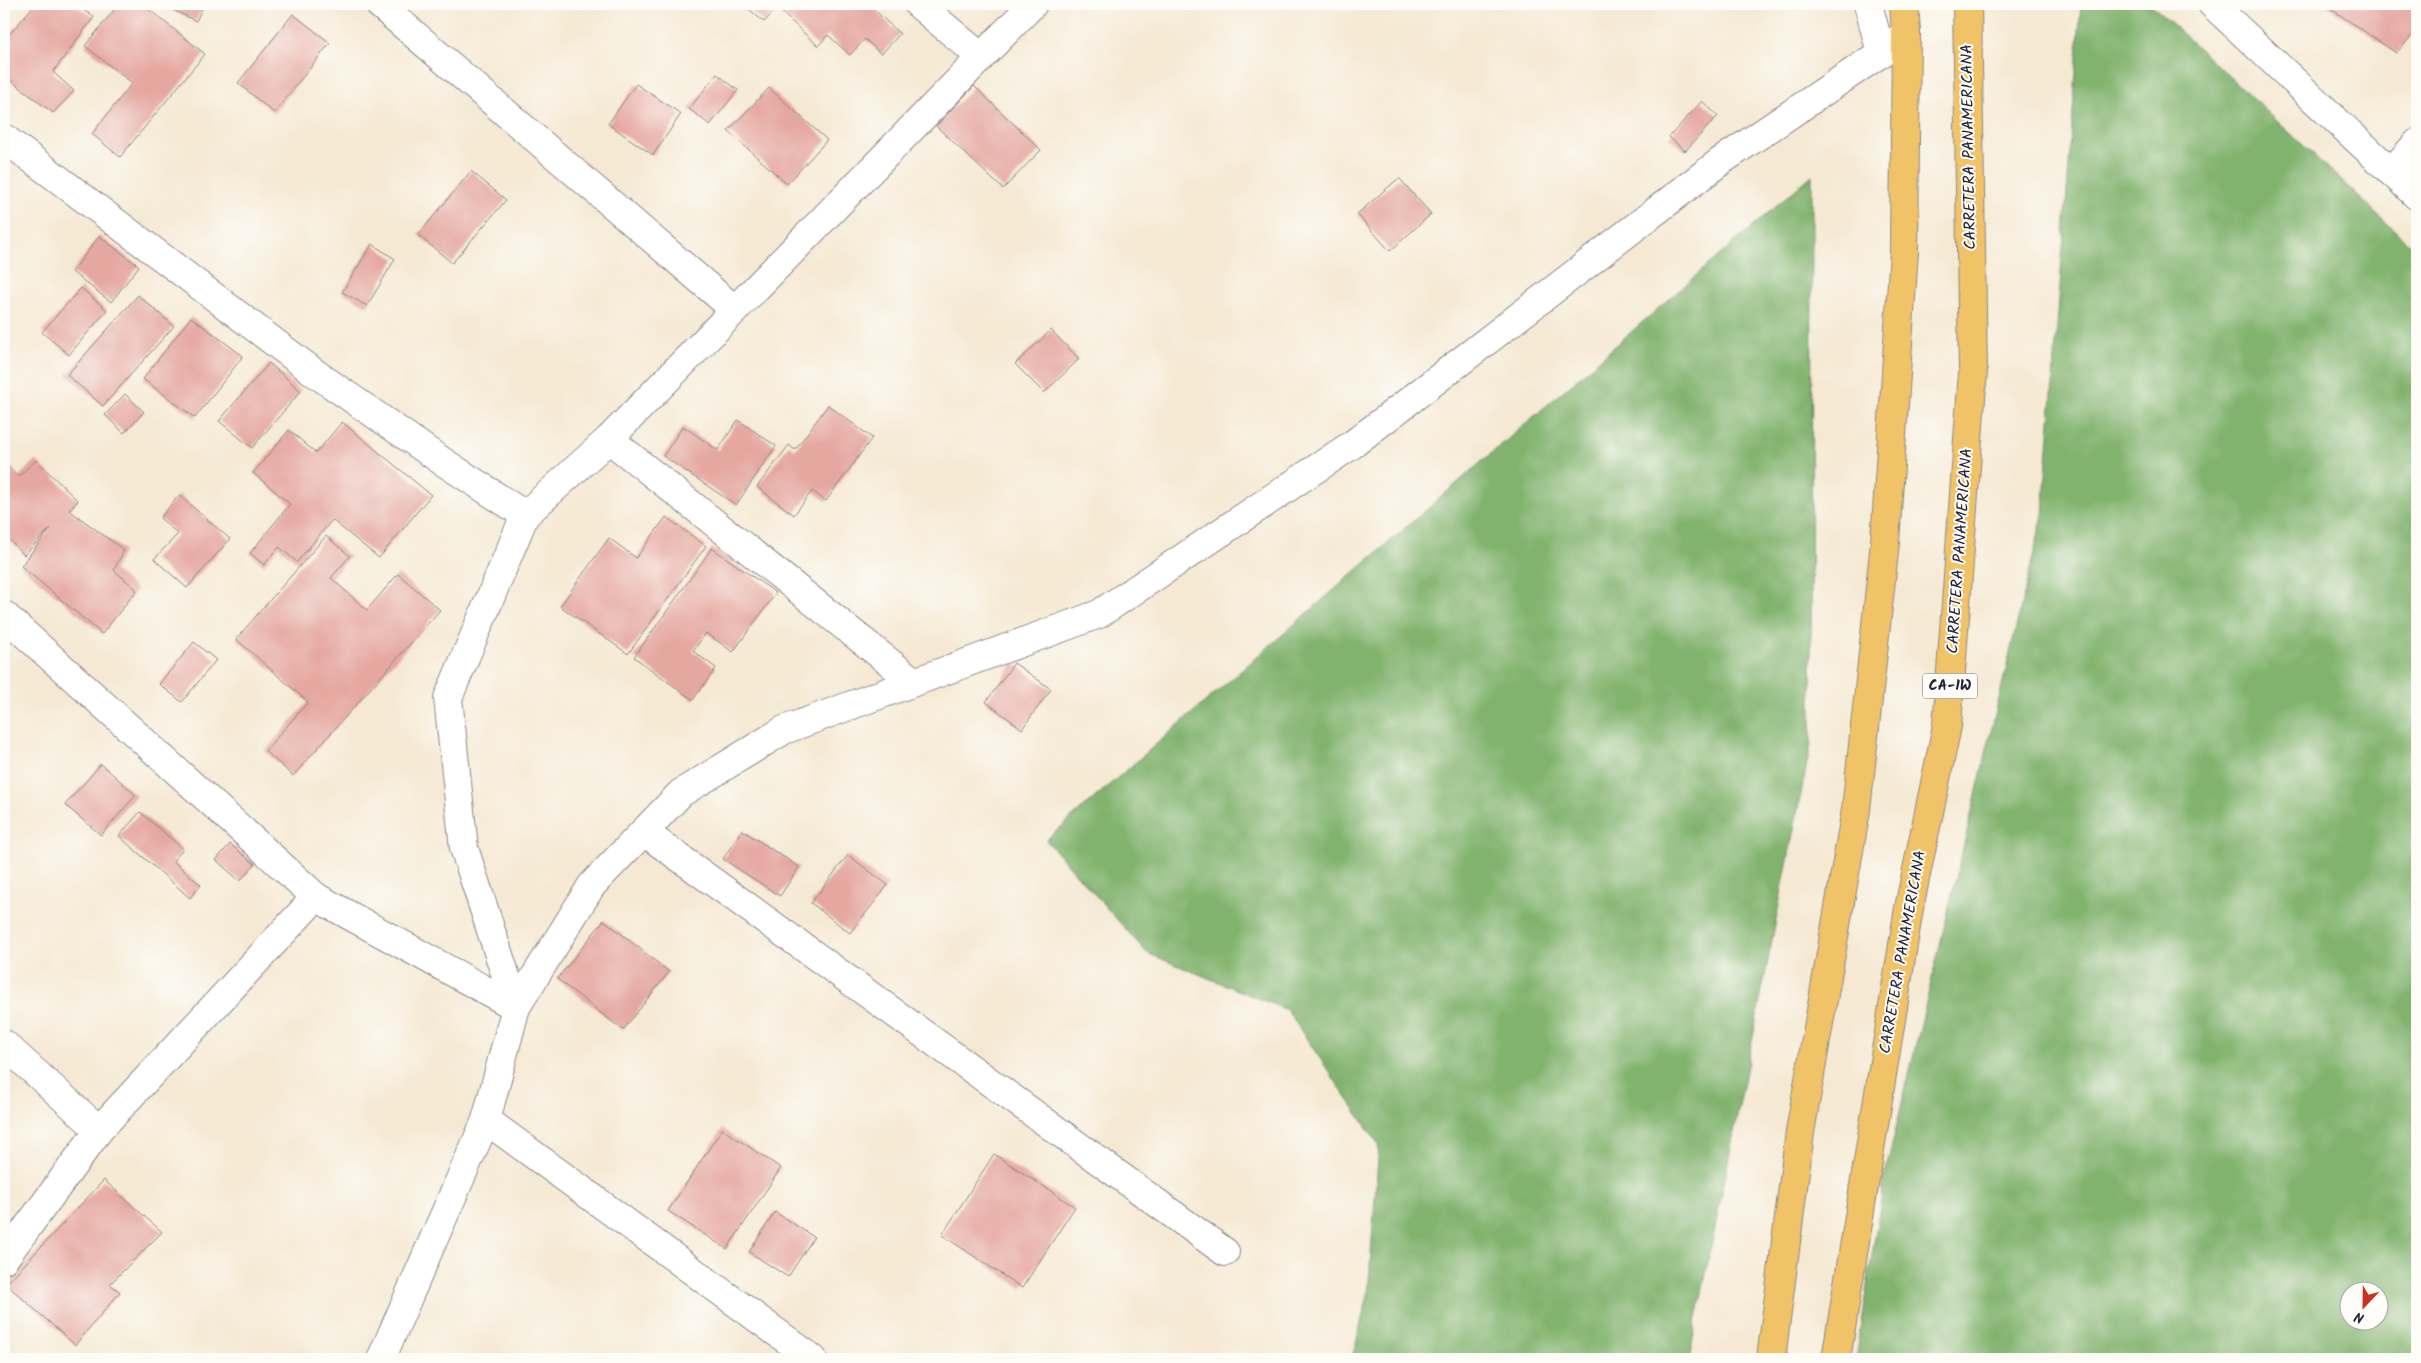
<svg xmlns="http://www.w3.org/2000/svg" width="2421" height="1363" font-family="Kalam,sans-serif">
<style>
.forest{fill:#82b36e;stroke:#526a54;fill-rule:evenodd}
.building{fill:#e5a8a0}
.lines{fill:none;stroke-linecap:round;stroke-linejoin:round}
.minor-casing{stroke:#8c8687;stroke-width:30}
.highway-casing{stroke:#8c8687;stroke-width:30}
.minor{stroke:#fff;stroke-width:28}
.highway{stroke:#f1c369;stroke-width:28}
.labels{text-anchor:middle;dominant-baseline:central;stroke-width:4;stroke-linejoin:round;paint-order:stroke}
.shield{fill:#fdfcf7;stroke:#646373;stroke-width:1}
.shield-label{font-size:15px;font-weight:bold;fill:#22223b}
.street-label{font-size:16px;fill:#22223b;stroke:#fdfcf7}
</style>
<rect width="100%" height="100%" fill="#fdfcf7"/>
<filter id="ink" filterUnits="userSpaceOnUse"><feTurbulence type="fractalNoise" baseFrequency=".02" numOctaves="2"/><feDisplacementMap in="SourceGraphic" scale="10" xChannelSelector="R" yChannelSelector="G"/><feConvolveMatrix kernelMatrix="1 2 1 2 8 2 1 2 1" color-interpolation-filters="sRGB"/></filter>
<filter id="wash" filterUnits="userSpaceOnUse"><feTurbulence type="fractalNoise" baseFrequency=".0096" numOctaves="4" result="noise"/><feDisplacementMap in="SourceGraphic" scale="20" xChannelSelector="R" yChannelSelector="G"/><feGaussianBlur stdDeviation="1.12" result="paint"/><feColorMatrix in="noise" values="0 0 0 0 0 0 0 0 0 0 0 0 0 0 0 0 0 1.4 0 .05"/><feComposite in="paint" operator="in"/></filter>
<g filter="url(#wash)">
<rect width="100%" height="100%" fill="#f5e9d3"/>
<g class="forest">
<path d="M 2081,4 L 2151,4 L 2417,251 L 2417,1359 L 1855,1359 L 1886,1170 L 2043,515 ZM 2348,1290 L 2378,1290 L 2378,1320 L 2348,1320 Z"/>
<polygon points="1812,175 1811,743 1689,1359 1352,1359 1368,1295 1379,1145 1287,1010 1147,953 1046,840"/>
</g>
<g id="blocks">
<g class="building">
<polygon points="35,4 74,4 94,17 53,72 74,91 53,113 4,75 4,41"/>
<polygon points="119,4 142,4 205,54 120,157 92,134 132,83 85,46"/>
<polygon points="160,4 204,4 196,21"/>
<polygon points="743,4 868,4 900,34 881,54 865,39 850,55 828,35 818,46 777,8 764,22"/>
<polygon points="2324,4 2417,4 2417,30 2396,53"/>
<polygon points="293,14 330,43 274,113 238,83"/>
<polygon points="717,74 738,90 710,125 689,109"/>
<polygon points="636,84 681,114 653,155 608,124"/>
<polygon points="974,86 1041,150 1003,189 936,126"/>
<polygon points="769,88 827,140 787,184 728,131"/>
<polygon points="1702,101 1718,116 1685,151 1669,137"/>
<polygon points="471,171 506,200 452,263 418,235"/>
<polygon points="1399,178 1431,214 1390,251 1357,214"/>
<polygon points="99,236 139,266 111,302 72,272"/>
<polygon points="372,244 395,259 367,306 342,292"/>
<polygon points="81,288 107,310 69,355 42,332"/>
<polygon points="138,295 174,326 103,406 67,375"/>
<polygon points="191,317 243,356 195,418 143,379"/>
<polygon points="1051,330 1079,359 1044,393 1015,364"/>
<polygon points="269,363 301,391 252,448 219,421"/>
<polygon points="125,394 144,412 124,433 105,415"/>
<polygon points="828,405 872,438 826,501 812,491 794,515 757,487 789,445 795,450"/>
<polygon points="738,420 776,446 736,505 663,456 683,426 718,450"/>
<polygon points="342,422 431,495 379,558 332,520 297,562 279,547 264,565 250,553 290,504 253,473 289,430 316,453"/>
<polygon points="36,460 78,501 69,510 124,550 114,570 137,590 102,634 21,566 51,528 24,555 4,534 4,462 18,477"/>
<polygon points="179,495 230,539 187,588 154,559 178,534 160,518"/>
<polygon points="666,517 706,546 628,654 560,606 609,538 636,558"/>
<polygon points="326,536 350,556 331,578 367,610 398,574 440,610 293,776 265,751 308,702 236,639"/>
<polygon points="712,548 776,593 733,652 706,633 693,651 716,668 693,700 634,657"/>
<polygon points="194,642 216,660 182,702 159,684"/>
<polygon points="1014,663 1051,689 1022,729 986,702"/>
<polygon points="101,764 136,795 101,835 65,805"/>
<polygon points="140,812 183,849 173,861 201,885 190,898 119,836"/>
<polygon points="742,830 799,867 780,896 723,859"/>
<polygon points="230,844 255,864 240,881 216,860"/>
<polygon points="848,855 888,885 850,933 811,903"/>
<polygon points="604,920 669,972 623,1030 557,979"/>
<polygon points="722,1129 781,1168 727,1249 668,1211"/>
<polygon points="994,1154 1075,1207 1022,1288 942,1235"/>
<polygon points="104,1180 162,1232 110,1284 120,1292 75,1345 6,1284"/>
<polygon points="775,1212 814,1237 788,1277 749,1252"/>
</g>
</g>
</g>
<g filter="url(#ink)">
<use href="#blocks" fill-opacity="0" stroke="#8c8687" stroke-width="1"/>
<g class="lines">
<defs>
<g id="minor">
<polyline points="379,4 735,310"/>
<polyline points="918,4 981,57"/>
<polyline points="1868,4 1881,53"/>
<polyline points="2212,4 2417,196"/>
<polyline points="4,138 315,373 442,461 525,515"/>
<polyline points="2391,172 2417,143"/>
<polyline points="609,439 913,681"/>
<polyline points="4,615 316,897 516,1007"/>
<polyline points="644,832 1225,1252"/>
<polyline points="516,1007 464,848 448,698 525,515 609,439 1033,4"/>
<polyline points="4,1044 99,1130"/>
<polyline points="486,1120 813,1359"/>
<polyline points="4,1259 99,1130 316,897"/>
<polyline points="381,1359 486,1120 516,1007 592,885 681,793 784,730 1099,614 1353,444 1721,161 1881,53 1906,33"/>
</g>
<g id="highway">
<polyline points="1771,1359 1800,1132 1856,810 1885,542 1904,251 1906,33 1904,4"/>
<polyline points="1836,1359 1909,908 1947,726 1973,371 1967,4"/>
</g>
</defs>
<use href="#minor" class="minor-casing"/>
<use href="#highway" class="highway-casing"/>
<use href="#minor" class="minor"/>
<use href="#highway" class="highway"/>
</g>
</g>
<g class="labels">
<rect class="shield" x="1922.5" y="673.5" width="55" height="25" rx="4"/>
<g class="shield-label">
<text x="1950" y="686">CA-1W</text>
</g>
<g class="street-label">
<text transform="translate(1969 147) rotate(-91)">CARRETERA PANAMERICANA</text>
<text transform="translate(1960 551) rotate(-86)">CARRETERA PANAMERICANA</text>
<text transform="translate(1903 952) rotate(-80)">CARRETERA PANAMERICANA</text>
</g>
</g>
<rect width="2421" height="1363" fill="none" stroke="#fdfcf7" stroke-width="20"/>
<g transform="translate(2364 1306) rotate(202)"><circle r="24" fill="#fdfcf7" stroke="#a5a5ac"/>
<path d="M0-4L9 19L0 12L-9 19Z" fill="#c8321e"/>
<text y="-8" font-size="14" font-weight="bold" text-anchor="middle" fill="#22223b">N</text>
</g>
</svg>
